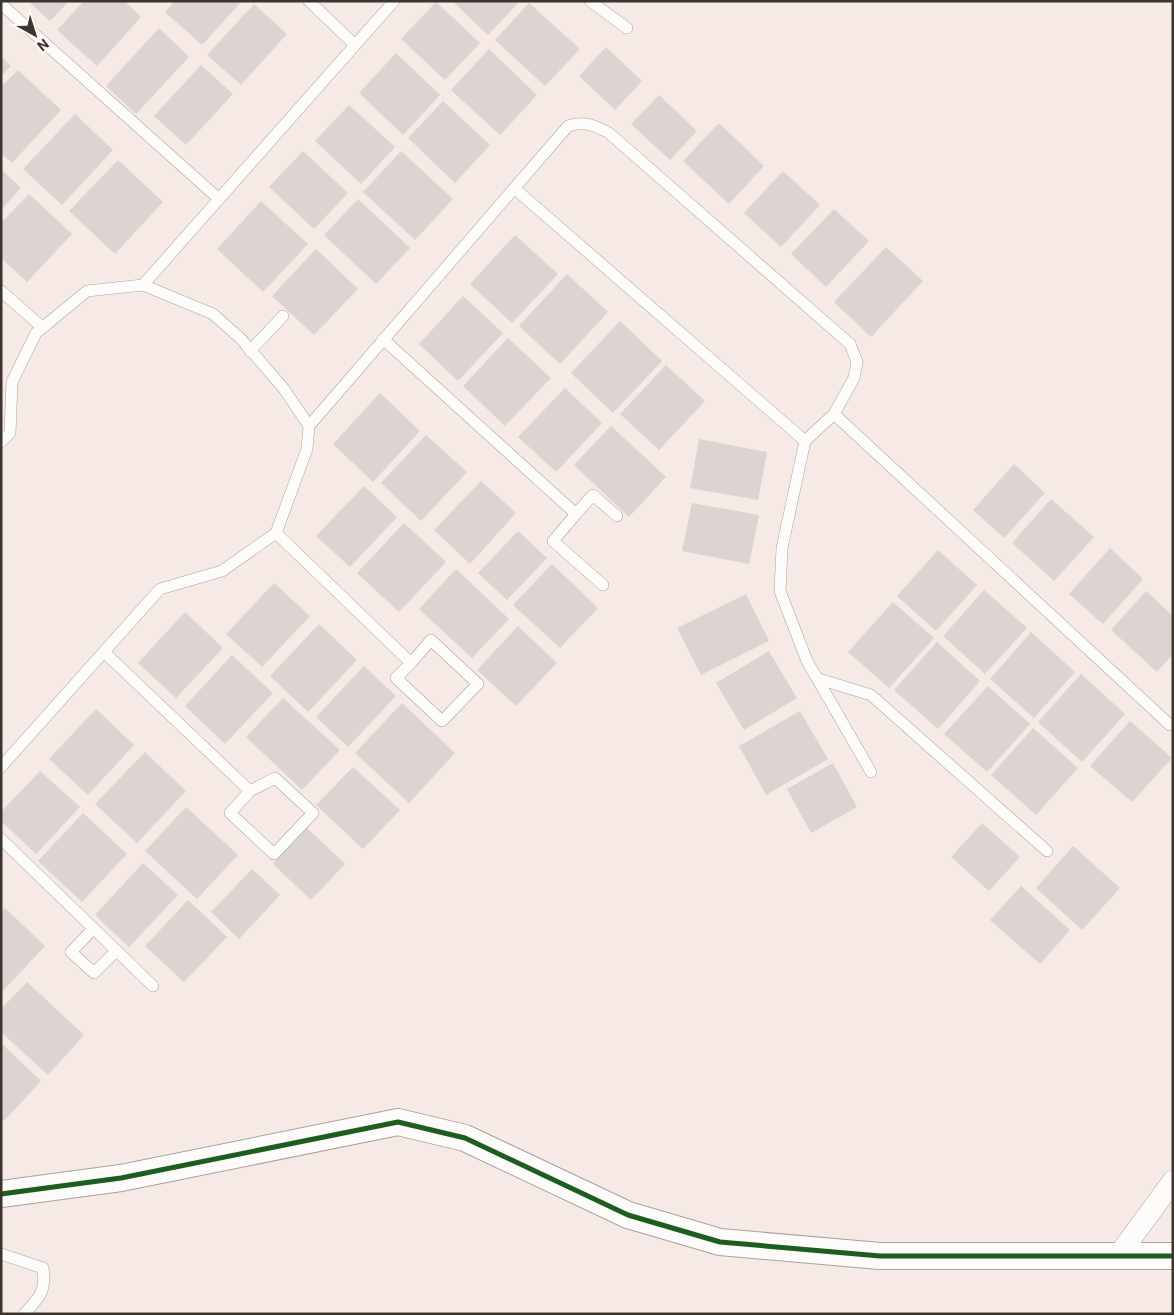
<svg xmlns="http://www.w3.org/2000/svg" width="1174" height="1315" font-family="Roboto,sans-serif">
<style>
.building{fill:#ddd3d1}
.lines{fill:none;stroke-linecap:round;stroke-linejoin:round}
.service-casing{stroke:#aba19d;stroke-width:12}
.minor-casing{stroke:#aba19d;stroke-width:22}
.tertiary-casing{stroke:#aba19d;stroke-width:28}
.service{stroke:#fefcfb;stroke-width:11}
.minor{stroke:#fefcfb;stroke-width:21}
.tertiary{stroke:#fefcfb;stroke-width:26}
.cycleway-casing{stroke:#fef8f6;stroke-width:8}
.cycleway{stroke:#1b5e20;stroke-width:5}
</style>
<rect width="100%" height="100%" fill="#f5eae5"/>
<g class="building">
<polygon points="28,1 69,1 50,21"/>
<polygon points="84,1 124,1 141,17 97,66 57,30"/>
<polygon points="175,1 242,1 202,45 165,12"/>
<polygon points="452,1 520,1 488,35"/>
<polygon points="436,2 480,43 445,80 401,39"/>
<polygon points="529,3 580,49 545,86 495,40"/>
<polygon points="254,4 287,34 241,85 207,55"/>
<polygon points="159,28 189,57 136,114 106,86"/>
<polygon points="606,47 642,81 615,110 579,76"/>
<polygon points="489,49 537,95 500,135 451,90"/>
<polygon points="396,53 440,95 403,135 359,93"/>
<polygon points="1,57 11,66 1,76"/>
<polygon points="201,65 233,94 186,145 154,116"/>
<polygon points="18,70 61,110 12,163 1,153 1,87"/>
<polygon points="659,95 697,131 670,160 631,124"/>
<polygon points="443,101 490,145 455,183 408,138"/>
<polygon points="349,105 395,147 361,184 315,141"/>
<polygon points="75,114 113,150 62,205 23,169"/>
<polygon points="719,123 764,166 729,204 683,161"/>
<polygon points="303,151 348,193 314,229 269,187"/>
<polygon points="401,151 453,199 415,240 363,192"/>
<polygon points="118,160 163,202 115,254 69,211"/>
<polygon points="1,169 21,188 1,210"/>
<polygon points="783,171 820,205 781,247 744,213"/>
<polygon points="29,194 72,234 27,282 1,258 1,223"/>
<polygon points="358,199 410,248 376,284 324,235"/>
<polygon points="261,201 308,244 263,292 217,249"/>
<polygon points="834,209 869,241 826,287 791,254"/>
<polygon points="515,235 558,274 512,323 470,284"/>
<polygon points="886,247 923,281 871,337 834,302"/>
<polygon points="316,249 358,289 314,335 272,296"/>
<polygon points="567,274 608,312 560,364 519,326"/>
<polygon points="463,296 503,333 458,381 419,344"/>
<polygon points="620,321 662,361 613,413 571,373"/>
<polygon points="508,338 551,378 505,426 463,386"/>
<polygon points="666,365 705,401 659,450 620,414"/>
<polygon points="565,388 602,423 556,472 518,437"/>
<polygon points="380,393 420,431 373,482 333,444"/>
<polygon points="611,426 666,477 629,517 574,465"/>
<polygon points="426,435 467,472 421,521 381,483"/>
<polygon points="699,439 767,452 758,500 690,488"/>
<polygon points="1014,464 1045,493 1004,538 973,510"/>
<polygon points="481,481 516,513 470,564 434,530"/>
<polygon points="364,486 397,517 350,567 316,536"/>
<polygon points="1051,499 1094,537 1054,581 1012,543"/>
<polygon points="692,503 759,515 749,564 682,551"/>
<polygon points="404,523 446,562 399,612 357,573"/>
<polygon points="518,531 547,558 507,600 478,573"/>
<polygon points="1110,548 1143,579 1103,624 1069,594"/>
<polygon points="938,550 977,585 936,631 897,596"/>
<polygon points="552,564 598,608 560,648 513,605"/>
<polygon points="456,569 509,619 472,658 419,609"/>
<polygon points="274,583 310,616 262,667 226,634"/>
<polygon points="984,590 1027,628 985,674 943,636"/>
<polygon points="1146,591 1173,616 1173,654 1157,672 1111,630"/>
<polygon points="746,594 769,641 701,675 677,628"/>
<polygon points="893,602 934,638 889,688 848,652"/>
<polygon points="185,612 223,648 176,698 138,663"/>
<polygon points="319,624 357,660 308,712 270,676"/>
<polygon points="518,626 557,663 516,706 477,670"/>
<polygon points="1031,632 1075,672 1034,718 990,679"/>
<polygon points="937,642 980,681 938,729 894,690"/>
<polygon points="769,651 797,698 744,730 716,683"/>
<polygon points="232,655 273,693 225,744 185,706"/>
<polygon points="364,666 396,696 348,747 316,717"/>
<polygon points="1081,674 1125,714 1082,762 1038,722"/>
<polygon points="988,686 1030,724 987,772 944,734"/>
<polygon points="283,698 340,750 302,790 246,737"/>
<polygon points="402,703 455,753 409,803 355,753"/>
<polygon points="96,709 134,745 88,795 49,759"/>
<polygon points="800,711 828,759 766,795 739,746"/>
<polygon points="1130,721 1172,758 1132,802 1090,766"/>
<polygon points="1033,728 1078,768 1036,815 991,775"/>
<polygon points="145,752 186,791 137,843 95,804"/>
<polygon points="833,763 857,807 811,833 787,789"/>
<polygon points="353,767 400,810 363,849 316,805"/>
<polygon points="40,771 80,807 36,854 1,821 1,812"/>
<polygon points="186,807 238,855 197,899 145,851"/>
<polygon points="83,813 127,854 82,902 38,861"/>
<polygon points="982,823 1020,857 989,891 951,857"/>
<polygon points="306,827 345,864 311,900 273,864"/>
<polygon points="1073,846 1120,888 1082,930 1036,888"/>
<polygon points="143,863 178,895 129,947 95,915"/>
<polygon points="252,869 280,895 239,939 211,912"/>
<polygon points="1021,886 1070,930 1040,964 990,920"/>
<polygon points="188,900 227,937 184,982 145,946"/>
<polygon points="5,908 45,946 1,993 1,912"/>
<polygon points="27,982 84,1035 48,1075 1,1032 1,1009"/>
<polygon points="1,1043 41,1081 4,1121 1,1119"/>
</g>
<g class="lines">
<defs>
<g id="service">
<polyline points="309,1 355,45"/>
<polyline points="590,1 627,28"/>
<polyline points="1,4 219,199"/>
<polyline points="143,285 213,314 241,339 284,389 309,426"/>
<polyline points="1,291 42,327"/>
<polyline points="383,339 576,514 593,495 617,516"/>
<polyline points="250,351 283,316"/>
<polyline points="834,414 1170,725"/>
<polyline points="805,441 782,548 780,591 807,661 871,772"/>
<polyline points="1,442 10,433 12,382 36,333 87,291 143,285 394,1"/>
<polyline points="576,514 553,541 603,585"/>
<polyline points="276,533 411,663 431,640 478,684 442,721 396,678 411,663"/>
<polyline points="104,652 250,791 230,813 274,854 313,813 275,778 250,791"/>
<polyline points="819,679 871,695 1047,851"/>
<path d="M 1,767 L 160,589 L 222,571 L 276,533 L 307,449 L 309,426 L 568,126 C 585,121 594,125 609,133 L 850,344 L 857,362 L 854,378 L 834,414 L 805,441 L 514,188"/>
<polyline points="1,839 153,986"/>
<polyline points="93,929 71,952 94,973 116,951"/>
<path d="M 1,1254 L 43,1268 C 46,1292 40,1297 24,1314"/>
</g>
<polyline id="minor" points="1118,1256 1173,1181"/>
<polyline id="tertiary" points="1,1194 121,1178 398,1122 465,1138 628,1215 720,1242 880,1256 1173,1256"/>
</defs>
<use href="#service" class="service-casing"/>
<use href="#minor" class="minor-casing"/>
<use href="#tertiary" class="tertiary-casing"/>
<use href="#service" class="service"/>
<use href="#minor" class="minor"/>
<use href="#tertiary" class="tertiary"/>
<defs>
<polyline id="cycleway" points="1,1194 121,1178 398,1122 465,1138 628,1215 720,1242 880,1256 1173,1256"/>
</defs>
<use href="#cycleway" class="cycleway-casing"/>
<use href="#cycleway" class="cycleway"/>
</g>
<rect width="1174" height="1315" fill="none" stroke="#3e342f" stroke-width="5"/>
<g transform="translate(35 35) rotate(141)" stroke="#fef8f6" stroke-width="4" paint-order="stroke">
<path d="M0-4L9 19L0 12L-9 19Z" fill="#3e342f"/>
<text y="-8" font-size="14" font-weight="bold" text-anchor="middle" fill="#3e342f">N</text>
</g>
</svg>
